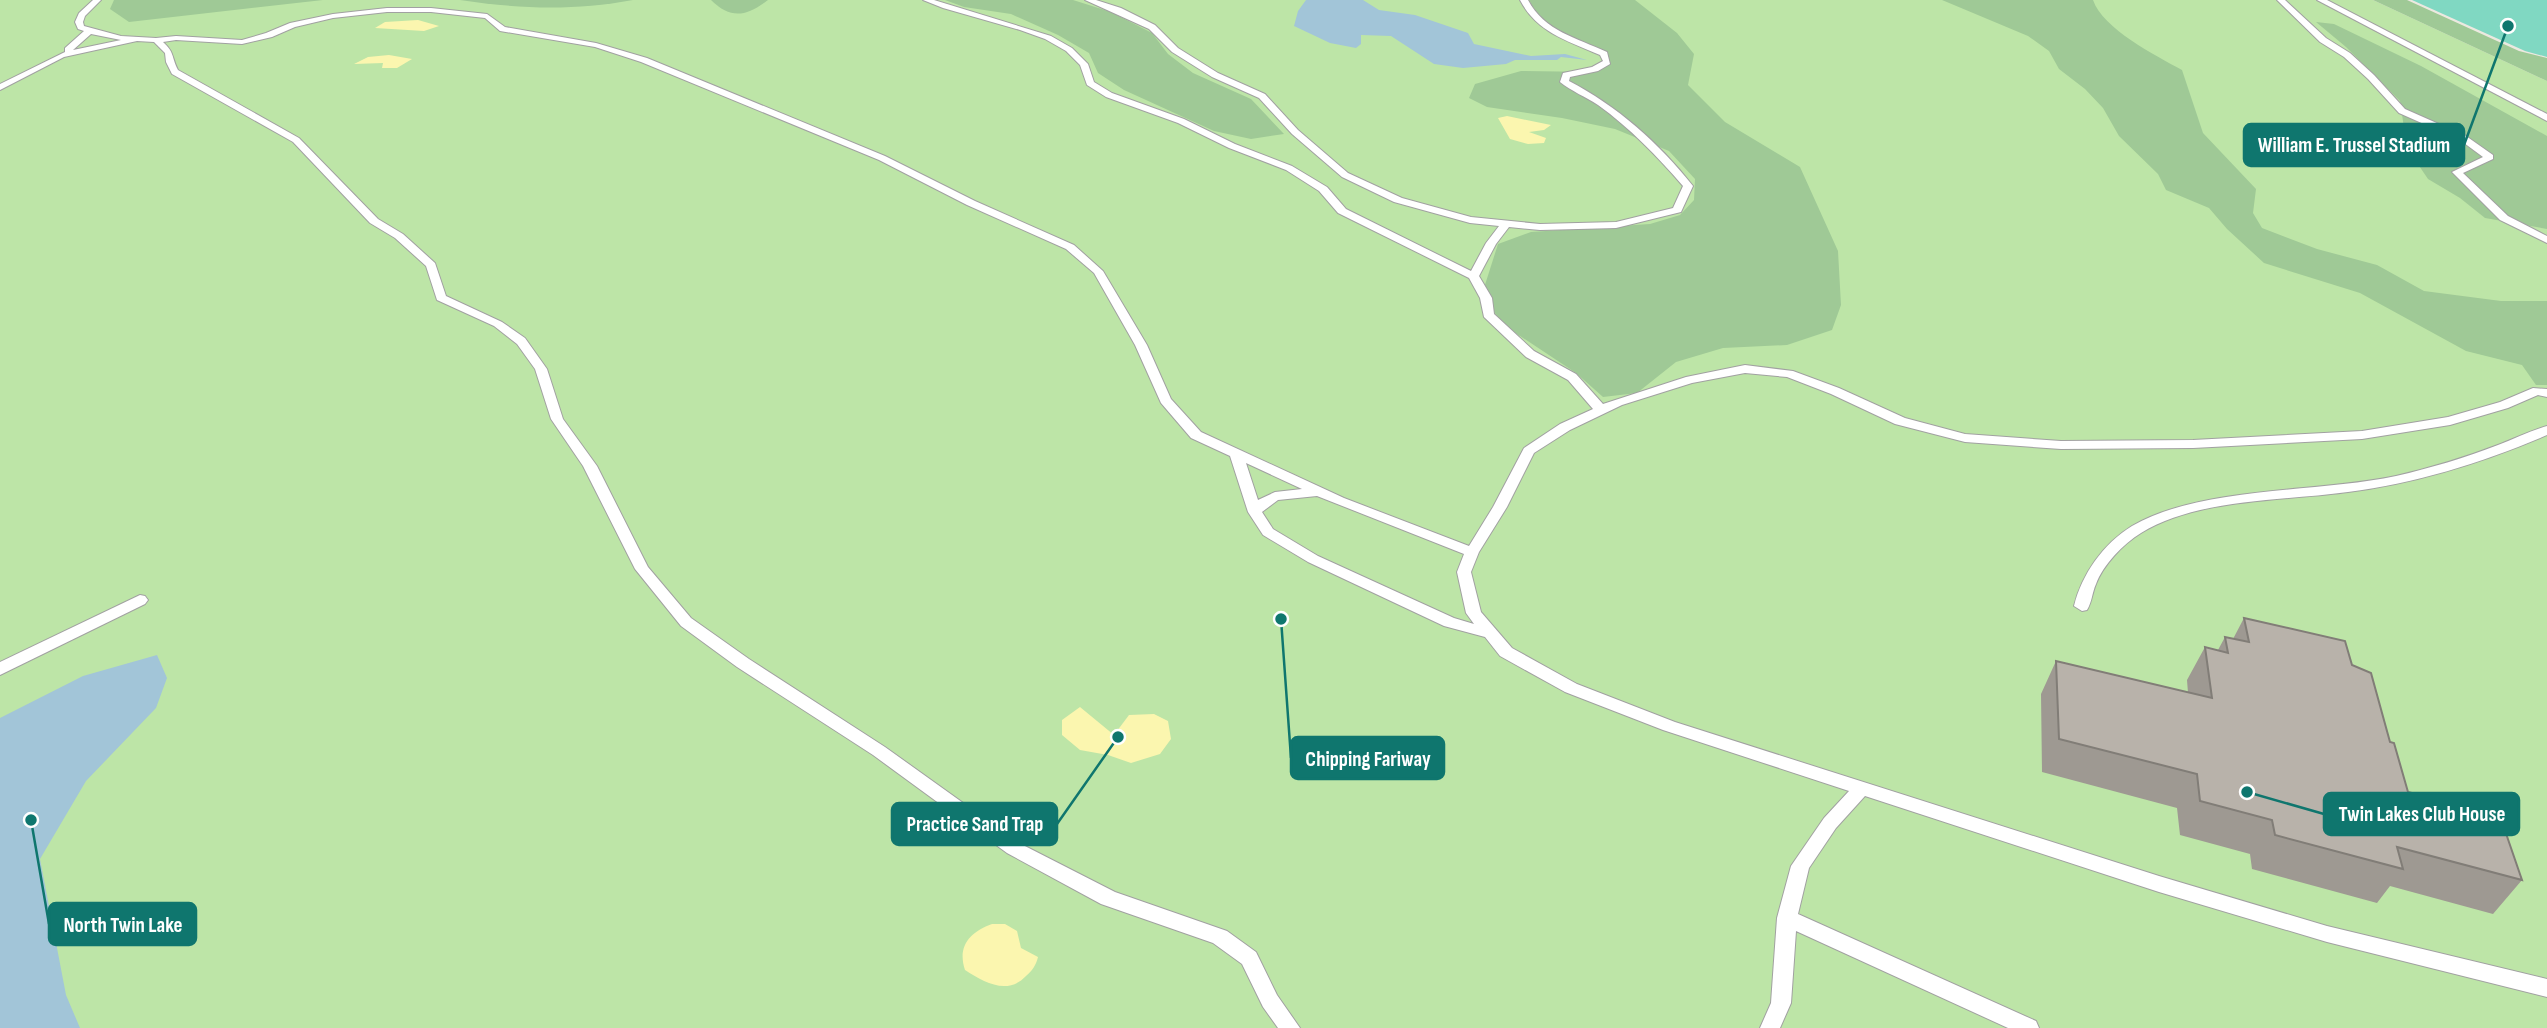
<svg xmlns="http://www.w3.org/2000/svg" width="2547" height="1028" font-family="'Sofia Sans Condensed',sans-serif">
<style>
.grass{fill:#bde5a7}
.forest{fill:#9fc996}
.sand{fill:#fbf6af}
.pitch{fill:#80d8c2}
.water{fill:#a2c5d8}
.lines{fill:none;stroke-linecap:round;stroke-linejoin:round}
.lane-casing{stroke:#a1a1a1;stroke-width:2}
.lane{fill:#fff;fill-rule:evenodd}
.wall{fill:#9e9992}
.building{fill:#b8b2aa;stroke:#817d77;stroke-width:2}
.leader{fill:none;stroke:#0f766e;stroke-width:2.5}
.callout-dot{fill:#0f766e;stroke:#fff;stroke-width:2.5}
.callout{fill:#0f766e;stroke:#0f766e;stroke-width:2.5}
.callout-label{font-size:21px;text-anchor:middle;font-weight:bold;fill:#fff}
</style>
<rect width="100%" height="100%" fill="#ece9e0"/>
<polygon class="grass" points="0,0 2373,0 2547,81 2547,1028 0,1028"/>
<g class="forest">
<polygon points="114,0 323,0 129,22 110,9"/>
<path d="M 460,0 L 633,0 C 573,11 520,9 460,0 Z"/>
<path d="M 711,0 L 768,0 C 747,16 731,20 711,0 Z"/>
<polygon points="945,0 1073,0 1111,12 1152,33 1168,54 1193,73 1251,99 1284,134 1251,139 1214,131 1124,90 1098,73 1089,53 1058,35 1011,14 964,7"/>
<path d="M 1529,0 L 1635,0 L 1677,33 L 1694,54 L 1688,85 L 1725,122 L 1800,167 L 1838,251 L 1841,305 L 1832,330 L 1787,345 L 1723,348 L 1676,362 L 1637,393 L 1603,397 L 1576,373 L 1508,328 L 1493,311 L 1484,288 L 1498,244 L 1531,232 L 1650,224 L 1680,215 L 1694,200 L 1695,179 L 1669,151 L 1615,129 L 1562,118 L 1487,107 L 1469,98 L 1475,84 L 1521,71 L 1595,72 L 1609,63 L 1604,51 C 1575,39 1544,30 1529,0 Z"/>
<path d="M 1942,0 L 2093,0 C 2103,29 2155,55 2182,70 L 2203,133 L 2256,189 L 2253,213 L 2262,228 L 2317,249 L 2377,265 L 2424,291 L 2501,301 L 2547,301 L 2547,385 L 2536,385 L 2522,365 L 2466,351 L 2360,293 L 2264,263 L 2227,229 L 2209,208 L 2166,190 L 2158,174 L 2119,136 L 2103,108 L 2085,89 L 2059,69 L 2049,51 L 2028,36 Z"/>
<polygon points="2373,0 2407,0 2519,51 2547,58 2547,81"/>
<polygon points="2316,22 2334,24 2421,66 2547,136 2547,229 2485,218 2460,198 2428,179 2407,148 2400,101 2346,47"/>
</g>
<g class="sand">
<polygon points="418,20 439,26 424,31 375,28 385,22"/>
<polygon points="389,55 412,59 397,68 382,68 383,63 354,64 368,57"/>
<polygon points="1507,116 1551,125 1544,130 1529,132 1546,138 1544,143 1528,144 1510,139 1498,118"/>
<polygon points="1080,707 1114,735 1129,715 1154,714 1168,721 1171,739 1160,754 1131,763 1108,755 1080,750 1062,735 1062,720"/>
<path d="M 992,924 L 1005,924 L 1017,931 L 1021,948 L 1038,957 C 1036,965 1032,971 1026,976 C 1007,996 984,982 965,970 C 957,946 970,932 992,924 Z"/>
</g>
<polygon class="pitch" points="2412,0 2547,0 2547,57 2525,51"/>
<g class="water">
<polygon points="1306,0 1363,0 1379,10 1415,15 1468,33 1474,44 1531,56 1565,54 1587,60 1561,57 1557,60 1515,60 1506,64 1463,68 1434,64 1391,36 1361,35 1361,44 1356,48 1330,43 1294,26 1298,11"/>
<polygon points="157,655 167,678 156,708 86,781 40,859 66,995 80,1028 0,1028 0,718 83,676"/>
</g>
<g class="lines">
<defs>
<g id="lane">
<path d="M 93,0 L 101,0 L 85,16 L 83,22 L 84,26 L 121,36 L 156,38 L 176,36 L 242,40 L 266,33 L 290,23 L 333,14 L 387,8 L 431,8 L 487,14 L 505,27 L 596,43 L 647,58 L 885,156 L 975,201 L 1074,245 L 1103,271 L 1147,345 L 1171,399 L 1201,432 L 1344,498 L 1469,546 L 1493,507 L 1524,448 L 1560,424 L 1593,409 L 1568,380 L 1526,357 L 1484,317 L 1480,298 L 1469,278 L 1338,213 L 1319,191 L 1286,170 L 1229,148 L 1178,123 L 1106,97 L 1087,85 L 1080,65 L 1066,51 L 1045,39 L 1020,30 L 943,8 L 923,0 L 934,0 L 1051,36 L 1072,48 L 1088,64 L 1094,82 L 1112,93 L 1184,119 L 1235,144 L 1292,166 L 1327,187 L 1346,209 L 1471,271 L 1486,243 L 1499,226 L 1470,223 L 1394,202 L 1342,177 L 1292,134 L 1259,98 L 1212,77 L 1172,52 L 1149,29 L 1085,0 L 1096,0 L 1121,8 L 1155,25 L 1178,48 L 1218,73 L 1265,94 L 1298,130 L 1348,173 L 1402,198 L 1471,217 L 1540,224 L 1616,222 L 1673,208 L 1683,186 C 1657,156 1630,128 1598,105 C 1586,97 1571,91 1560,82 L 1563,73 L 1592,67 L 1603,61 L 1600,55 C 1569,41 1537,33 1520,0 L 1528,0 C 1544,31 1577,38 1607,52 L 1610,64 L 1598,71 L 1570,77 L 1569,81 C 1617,106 1659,143 1693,186 L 1681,212 L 1616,228 L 1540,230 L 1509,227 L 1496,244 L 1479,276 L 1492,298 L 1494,314 L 1534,351 L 1576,374 L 1603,404 L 1686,377 L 1745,365 L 1793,371 L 1839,388 L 1905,418 L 1965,434 L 2061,441 L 2193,440 L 2362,431 L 2448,417 L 2500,402 L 2533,388 L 2547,389 L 2547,397 L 2538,395 L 2508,408 L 2450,425 L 2362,439 L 2193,448 L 2061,449 L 1965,442 L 1895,424 L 1831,394 L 1787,377 L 1745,373 L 1692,383 L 1622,405 L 1570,430 L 1534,453 L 1507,507 L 1479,552 L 1471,572 L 1481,612 L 1512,648 L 1577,684 L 1675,722 L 2159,876 L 2327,926 L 2547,979 L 2547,997 L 2327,942 L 2159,892 L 1865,796 L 1836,828 L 1809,868 L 1798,914 L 2036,1021 L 2039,1028 L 2008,1028 L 1796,931 L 1791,1003 L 1780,1028 L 1760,1028 L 1771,1003 L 1777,918 L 1791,866 L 1824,818 L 1849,791 L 1663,730 L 1565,692 L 1500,656 L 1485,637 L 1444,626 L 1308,562 L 1263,535 L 1248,512 L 1230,456 L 1191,438 L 1161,403 L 1135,345 L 1094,273 L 1066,249 L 967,205 L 879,160 L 641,62 L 595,47 L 500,31 L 485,18 L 431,12 L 387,12 L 333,18 L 295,27 L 272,37 L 242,44 L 176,40 L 163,42 C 175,53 171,56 178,70 L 299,138 L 378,219 L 403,234 L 435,263 L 446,296 L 502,322 L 525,338 L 547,369 L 563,419 L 597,466 L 648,567 L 691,618 L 749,659 L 885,747 L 1019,843 L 1115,892 L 1227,931 L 1256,952 L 1277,995 L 1300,1028 L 1278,1028 L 1263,1007 L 1242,964 L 1213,943 L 1101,904 L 1007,853 L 873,755 L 737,667 L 681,626 L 635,569 L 583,466 L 551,419 L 535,369 L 517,344 L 494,326 L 437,300 L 426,266 L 395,238 L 370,223 L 293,142 L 172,74 L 166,62 L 165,53 L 154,42 L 137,41 L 64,57 L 0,90 L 0,84 L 65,52 L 65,48 L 84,31 L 78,29 L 75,22 L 79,13 ZM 91,34 L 121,40 L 73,50 ZM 1246,463 L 1302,489 L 1275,492 L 1258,500 ZM 1317,496 L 1464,554 L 1457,572 L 1466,613 L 1474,624 L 1454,618 L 1318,556 L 1273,529 L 1262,512 L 1278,500 Z"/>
<polygon points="2277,0 2285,0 2326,38 2350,53 2374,75 2405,109 2466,136 2493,155 2493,159 2463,173 2508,216 2547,236 2547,243 2500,220 2452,172 2483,157 2460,140 2399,113 2368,79 2344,57 2320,42"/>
<polygon points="2317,0 2327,0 2547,114 2547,121"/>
<path d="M 2547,426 L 2547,435 C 2484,462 2417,483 2348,492 C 2283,501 2198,498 2141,533 C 2123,544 2103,565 2096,584 C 2092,593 2092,602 2087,610 L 2082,611 L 2074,606 C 2082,574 2103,544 2132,526 C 2201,486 2316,493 2396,476 C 2431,468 2464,458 2498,445 C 2514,439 2530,431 2547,426 Z"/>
<polygon points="140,595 145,596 148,600 145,604 0,675 0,662"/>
</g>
</defs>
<use href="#lane" class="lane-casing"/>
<use href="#lane" class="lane"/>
</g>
<polygon class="wall" points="2244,618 2352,665 2390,742 2408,792 2522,880 2493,914 2390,886 2377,903 2252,869 2250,854 2180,835 2177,808 2042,772 2041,694 2056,661 2188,693 2187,680 2205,647 2218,650 2225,637 2233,639"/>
<polygon class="building" points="2244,618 2345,641 2352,665 2371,673 2390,742 2394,743 2408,792 2500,816 2522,880 2397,847 2403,869 2275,835 2272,820 2200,801 2197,774 2059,739 2056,661 2212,698 2205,647 2228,653 2225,637 2249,642"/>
<path class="leader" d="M2508 26L2464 145M1281 619L1291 758M2247 792L2324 814M1118 737L1057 824M31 820L49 924"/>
<g class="callout-dot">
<circle cx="2508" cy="26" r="7"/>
<circle cx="1281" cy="619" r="7"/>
<circle cx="2247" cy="792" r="7"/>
<circle cx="1118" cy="737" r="7"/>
<circle cx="31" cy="820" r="7"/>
</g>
<g class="callout">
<rect x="2244" y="124" width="220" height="42" rx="7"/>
<rect x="1291" y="737" width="153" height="42" rx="7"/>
<rect x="2324" y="793" width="195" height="42" rx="7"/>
<rect x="892" y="803" width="165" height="42" rx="7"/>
<rect x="49" y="903" width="147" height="42" rx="7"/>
</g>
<g class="callout-label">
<text x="2354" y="152">William E. Trussel Stadium</text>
<text x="1368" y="766">Chipping Fariway</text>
<text x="2422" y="821">Twin Lakes Club House</text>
<text x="975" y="831">Practice Sand Trap</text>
<text x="123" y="932">North Twin Lake</text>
</g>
</svg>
